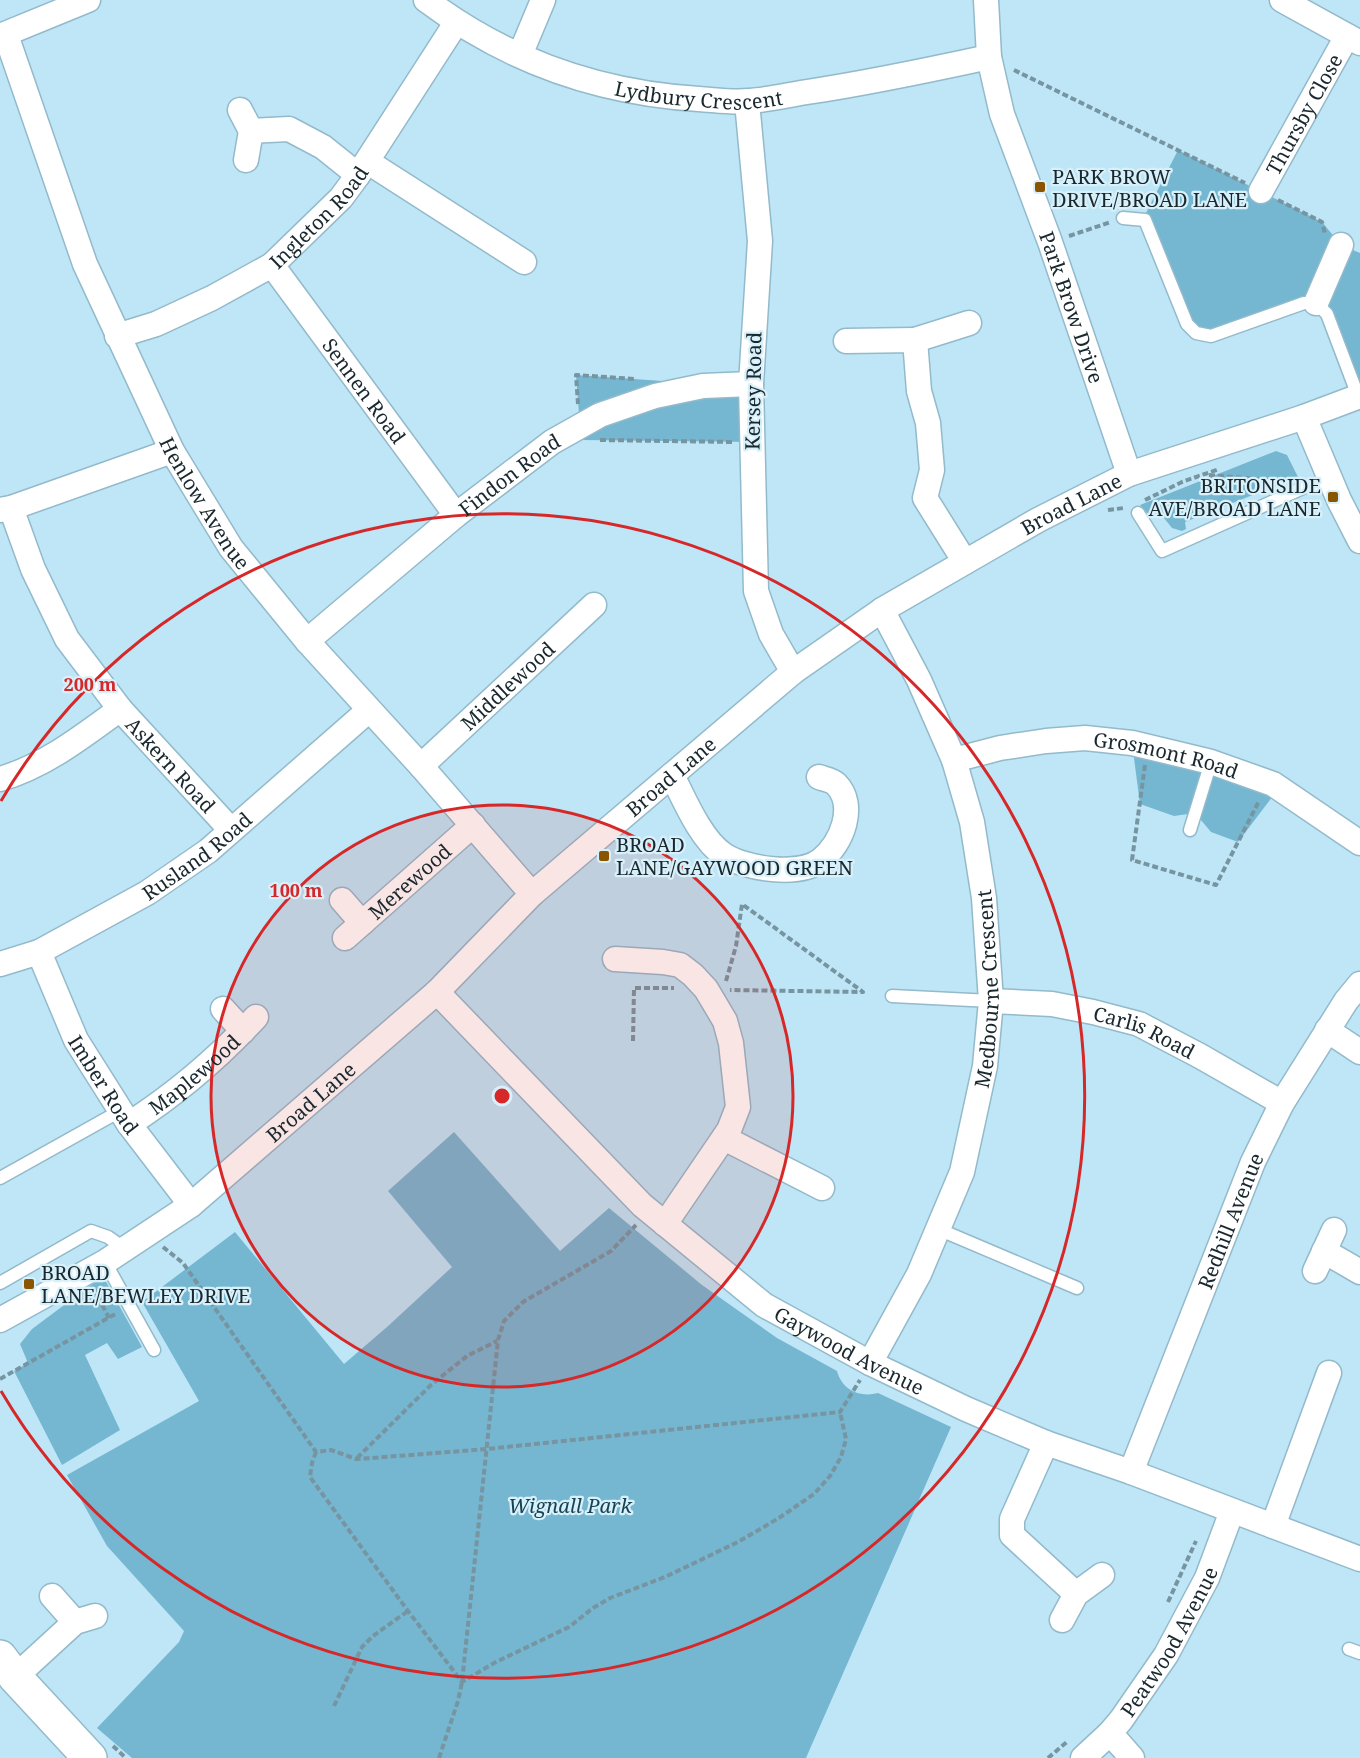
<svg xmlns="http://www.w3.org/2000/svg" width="1360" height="1758" font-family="'Noto Serif',serif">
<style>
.green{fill:#75b7d1}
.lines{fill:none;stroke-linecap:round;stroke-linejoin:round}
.lane-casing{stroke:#93bacb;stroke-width:15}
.street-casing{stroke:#93bacb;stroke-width:27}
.secondary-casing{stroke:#93bacb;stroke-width:36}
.path{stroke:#7794a1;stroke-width:4;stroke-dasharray:6 3;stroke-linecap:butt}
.lane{stroke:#fff;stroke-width:12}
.street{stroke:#fff;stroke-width:24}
.secondary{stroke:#fff;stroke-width:33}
.ring{fill:none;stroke:#d62828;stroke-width:3}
.poi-dot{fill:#895500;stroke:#d8f0fa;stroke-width:2}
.labels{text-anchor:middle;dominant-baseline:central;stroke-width:4.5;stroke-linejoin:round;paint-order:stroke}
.street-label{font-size:20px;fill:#19282e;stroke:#d8f0fa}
.poi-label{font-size:20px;fill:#19282e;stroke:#d8f0fa;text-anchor:start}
.park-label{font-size:20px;font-style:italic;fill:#164353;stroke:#d8f0fa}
.centre{fill:#d62828;stroke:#d8f0fa;stroke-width:3}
.ring-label{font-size:18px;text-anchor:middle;font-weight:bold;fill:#d62828;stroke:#d8f0fa;stroke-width:4.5;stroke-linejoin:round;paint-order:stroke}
</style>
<rect width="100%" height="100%" fill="#bee6f7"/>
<g class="green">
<polygon points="1178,150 1322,222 1341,245 1360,253 1360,396 1316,303 1211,336 1187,324 1145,215"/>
<polygon points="576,375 720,385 751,384 752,442 581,440"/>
<polygon points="1276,451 1287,455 1298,477 1185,522 1186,529 1182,531 1172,528 1160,513 1149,515 1140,505"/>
<polygon points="1132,743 1279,788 1238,842 1211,832 1195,813 1174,816 1140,804"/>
<path d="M 454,1132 L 560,1251 L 609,1208 L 702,1285 L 777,1338 L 837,1371 C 842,1390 860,1398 878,1393 L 951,1427 L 806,1758 L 132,1758 L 97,1728 L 179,1642 L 184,1631 L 107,1546 L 67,1475 L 199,1401 L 142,1302 L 235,1232 L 344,1364 L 387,1327 L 452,1267 L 388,1191 Z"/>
<polygon points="105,1280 142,1347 118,1359 107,1343 85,1355 120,1430 62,1465 14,1371 28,1363 20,1344 32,1329 95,1282"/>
</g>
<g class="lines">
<defs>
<g id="lane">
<polyline points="1123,218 1145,220 1187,324 1196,333 1211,336 1304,303 1316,303 1327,314 1358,396"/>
<polyline points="1138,513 1162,551 1303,488 1330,479"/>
<polyline points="1190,830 1211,762"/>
<polyline points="892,996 991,1001"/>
<polyline points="0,1178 120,1111"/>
<polyline points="938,1229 1077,1288"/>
<polyline points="105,1262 154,1350"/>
<polyline points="0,1283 91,1231 108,1237 125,1249"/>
<polyline points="1349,1649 1360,1653"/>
</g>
<g id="street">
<path id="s1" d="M 426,0 C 506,60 599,93 699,99 C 715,100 733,103 749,101 C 768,100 788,95 807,92 C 868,83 929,70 989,57"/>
<path id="s2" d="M 986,0 L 989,57 L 1002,114 L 1050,242 L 1129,474"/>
<polyline points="1282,0 1360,43"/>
<path id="s3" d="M 6,35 L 85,264 L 172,451 L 231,548 L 307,641 L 421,766 L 532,894"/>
<polyline points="0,36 88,0"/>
<polyline points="520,55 543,0"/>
<polyline points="747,102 760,241 751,384 756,591 771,634 793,672"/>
<polyline points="240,110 251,131"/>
<polyline points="246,160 251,131 289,129 323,147 358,175"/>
<polyline points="368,162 524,262"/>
<path id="s4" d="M 1261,191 L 1347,36"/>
<path id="s5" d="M 272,265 L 456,515"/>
<polyline points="1316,303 1341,245"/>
<path id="s6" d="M 117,336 L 156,324 L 212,298 L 272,265 L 341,198 L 358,175 L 456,23"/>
<polyline points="915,340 969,323"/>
<polyline points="846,341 915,340 919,391 928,423 932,470 925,498 965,562"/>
<polyline points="1304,417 1339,500 1360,541"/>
<path id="s7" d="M 11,508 L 33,569 L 67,639 L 120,709 L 231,830"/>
<polyline points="0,510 11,508 172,451"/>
<path id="s8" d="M 307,641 L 456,515 L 552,442 L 600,415 L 655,396 L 703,386 L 751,384"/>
<path id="s9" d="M 954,760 L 1000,748 L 1046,741 L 1085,738 L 1132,743 L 1211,762 L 1273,784 L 1360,843"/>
<path id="s10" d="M 421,766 L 594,605"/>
<path d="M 672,775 C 684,799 701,840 724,855 C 745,869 800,877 821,860 C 842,844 857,805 836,784 C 832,780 824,779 819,777"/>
<path d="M 0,779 C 45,766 83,736 120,709"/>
<polyline points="342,900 362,923"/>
<path id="s11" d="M 345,938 L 473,825"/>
<path id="s12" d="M 39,952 L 76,1040 L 129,1124 L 191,1205"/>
<polyline points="615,959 663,962 680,965 693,975 706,989 725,1021 731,1043 738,1107 729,1130 665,1224"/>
<path id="s13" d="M 0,964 L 39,952 L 147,893 L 208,851 L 369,710"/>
<path id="s14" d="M 437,992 L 642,1205 L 764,1305 L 870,1363 L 966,1409 L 1046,1443 L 1131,1472 L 1360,1559"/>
<path id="s15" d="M 991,1001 L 1052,1004 L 1093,1012 L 1139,1024 L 1200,1056 L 1282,1103"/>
<polyline points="223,1009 243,1031"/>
<polyline points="1327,1030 1360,1052"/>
<path id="s16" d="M 129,1124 C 176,1094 218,1058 256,1017"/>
<polyline points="724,1138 822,1188"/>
<polyline points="1324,1251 1360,1272"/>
<polyline points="1315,1271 1334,1230"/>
<path id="s17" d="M 0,1320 L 105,1262 L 191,1205 L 437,992 L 532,894 L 793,672 L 882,610 L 1038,520 L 1129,474 L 1304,417 L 1360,396"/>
<path id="s18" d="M 870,1363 L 919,1274 L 962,1172 L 985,1066 L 991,1001 L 984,898 L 972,822 L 954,760 L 919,680 L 882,610"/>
<polyline points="1046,1443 1012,1519 1012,1535 1076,1594"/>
<path id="s19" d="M 1131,1472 L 1253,1162 L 1282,1103 L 1346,1001 L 1360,984"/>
<polyline points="1273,1526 1329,1373"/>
<polyline points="52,1596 75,1622"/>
<polyline points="1062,1620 1076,1594 1102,1575"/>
<polyline points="15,1677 75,1622 95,1616"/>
<polyline points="1110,1733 1132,1758"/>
<path id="s20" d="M 1083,1758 L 1110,1733 L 1121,1720 L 1166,1655 L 1207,1578 L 1232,1511"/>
</g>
<polyline id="secondary" points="0,1657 15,1677 90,1758"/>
</defs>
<use href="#lane" class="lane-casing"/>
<use href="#street" class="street-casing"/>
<use href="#secondary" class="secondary-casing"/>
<g class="path">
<polyline points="1014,70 1245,183"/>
<polyline points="1278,200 1322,222 1325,234"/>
<polyline points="1069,236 1111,222"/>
<polyline points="578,404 576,375 635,379"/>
<polyline points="600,440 734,442"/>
<polyline points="1209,475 1279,481"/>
<polyline points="1145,500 1182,482 1219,469"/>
<polyline points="1108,510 1124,508"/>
<polyline points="1145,765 1132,860 1216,885 1259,801"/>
<polyline points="726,981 736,946 742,904 863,992 730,990"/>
<polyline points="633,1041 634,988 674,988"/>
<polyline points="163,1247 183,1263 316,1452 331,1450 356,1459 372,1458 487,1449 840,1412 860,1380"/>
<polyline points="94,1289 109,1318"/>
<polyline points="0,1379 117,1313"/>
<polyline points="316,1452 312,1463 310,1477 408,1611 462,1682 494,1663 569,1627 593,1608 610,1598 665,1577 738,1542 779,1518 814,1494 830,1476 841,1457 846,1439 840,1412"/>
<polyline points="357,1458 431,1385 467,1356 497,1341"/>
<polyline points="1168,1602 1196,1541"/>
<polyline points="334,1706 362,1647 373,1636 408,1611"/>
<polyline points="113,1746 126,1758"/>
<polyline points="439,1758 458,1701 462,1682 498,1340 504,1321 523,1302 611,1251 636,1225"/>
<polyline points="1048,1758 1068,1741"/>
</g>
<use href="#lane" class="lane"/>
<use href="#street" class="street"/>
<use href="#secondary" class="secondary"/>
</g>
<circle cx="502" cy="1096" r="291" fill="#d62828" fill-opacity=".12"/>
<g class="ring">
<circle cx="502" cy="1096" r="291"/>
<path d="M1 801A582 582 0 1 1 1 1391"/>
</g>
<g class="poi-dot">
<rect x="1034" y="181" width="12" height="12" rx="3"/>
<rect x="1327" y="491" width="12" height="12" rx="3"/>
<rect x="598" y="850" width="12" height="12" rx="3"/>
<rect x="23" y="1278" width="12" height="12" rx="3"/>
</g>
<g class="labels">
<g class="street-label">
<text stroke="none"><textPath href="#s1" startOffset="294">Lydbury Crescent</textPath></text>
<text stroke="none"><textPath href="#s4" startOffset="88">Thursby Close</textPath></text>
<text stroke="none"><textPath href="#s6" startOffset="238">Ingleton Road</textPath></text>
<text stroke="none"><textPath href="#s2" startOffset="321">Park Brow Drive</textPath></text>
<text stroke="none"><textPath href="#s5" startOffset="156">Sennen Road</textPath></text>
<text transform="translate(753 391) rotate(-89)">Kersey Road</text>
<text stroke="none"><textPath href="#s8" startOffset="262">Findon Road</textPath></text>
<text stroke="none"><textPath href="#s3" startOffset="510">Henlow Avenue</textPath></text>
<text stroke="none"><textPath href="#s17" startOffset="1353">Broad Lane</textPath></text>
<text stroke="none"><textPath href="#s10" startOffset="118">Middlewood</textPath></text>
<text stroke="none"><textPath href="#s9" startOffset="216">Grosmont Road</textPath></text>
<text stroke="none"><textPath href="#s7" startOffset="306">Askern Road</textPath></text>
<text stroke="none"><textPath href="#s17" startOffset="867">Broad Lane</textPath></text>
<text stroke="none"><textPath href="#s13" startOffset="226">Rusland Road</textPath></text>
<text stroke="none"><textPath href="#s11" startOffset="86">Merewood</textPath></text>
<text stroke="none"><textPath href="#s18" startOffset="398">Medbourne Crescent</textPath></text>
<text stroke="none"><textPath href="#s15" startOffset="158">Carlis Road</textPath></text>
<text stroke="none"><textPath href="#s16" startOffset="82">Maplewood</textPath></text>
<text stroke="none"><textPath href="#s12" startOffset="148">Imber Road</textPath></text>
<text stroke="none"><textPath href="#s17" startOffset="381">Broad Lane</textPath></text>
<text stroke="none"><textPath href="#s19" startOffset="270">Redhill Avenue</textPath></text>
<text stroke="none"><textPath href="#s14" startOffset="550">Gaywood Avenue</textPath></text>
<text stroke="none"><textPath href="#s20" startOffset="146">Peatwood Avenue</textPath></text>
</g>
<g class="poi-label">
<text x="1052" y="176">PARK BROW<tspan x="1052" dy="23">DRIVE/BROAD LANE</tspan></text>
<text x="1321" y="485" text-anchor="end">BRITONSIDE<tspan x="1321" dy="23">AVE/BROAD LANE</tspan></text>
<text x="616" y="844">BROAD<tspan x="616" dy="23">LANE/GAYWOOD GREEN</tspan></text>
<text x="41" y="1272">BROAD<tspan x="41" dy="23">LANE/BEWLEY DRIVE</tspan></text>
</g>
<g class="park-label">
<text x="570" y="1505">Wignall Park</text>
</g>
</g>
<circle cx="502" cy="1096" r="9" class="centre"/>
<g class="ring-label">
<text x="90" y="691">200 m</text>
<text x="296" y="897">100 m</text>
</g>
</svg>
